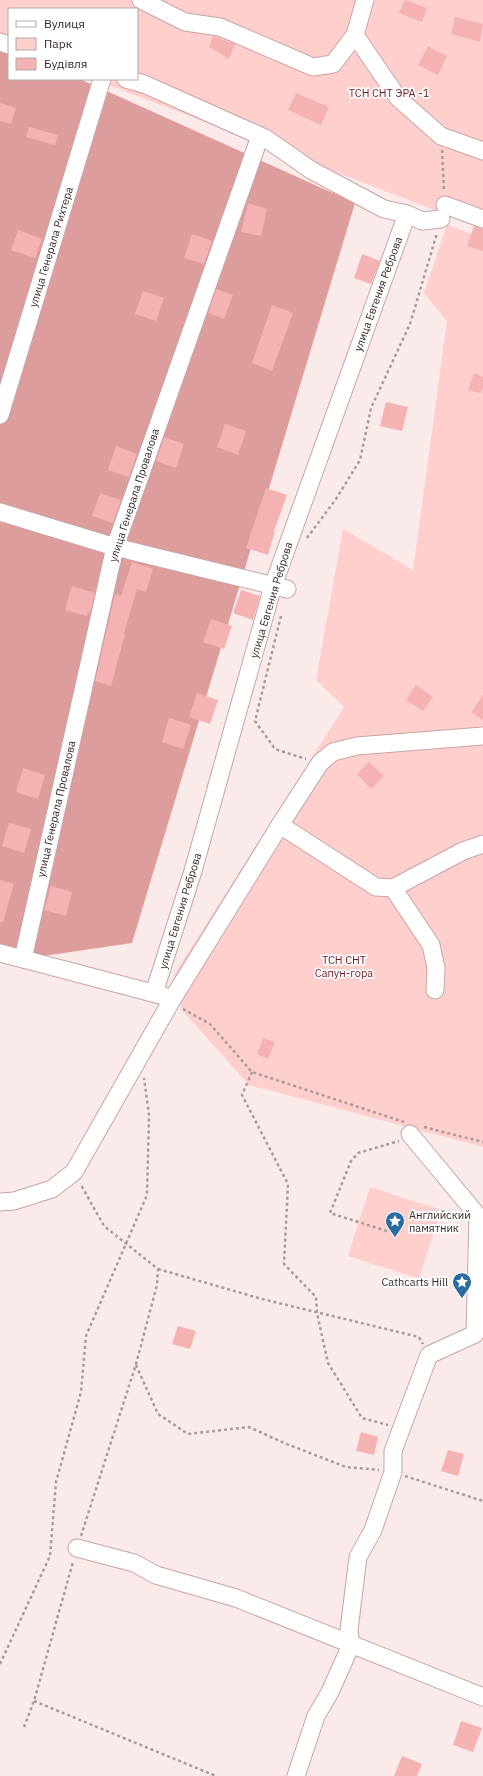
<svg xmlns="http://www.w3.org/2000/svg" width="483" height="1776" font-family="'IBM Plex Sans',sans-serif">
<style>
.green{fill:#ffcfce}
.forest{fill:#de9d9d}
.building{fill:#f4b2b2}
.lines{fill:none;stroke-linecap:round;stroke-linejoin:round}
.minor-casing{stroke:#c8a4a4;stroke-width:19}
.path{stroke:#aa9b9b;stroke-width:2.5;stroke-dasharray:3 3;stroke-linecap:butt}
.minor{stroke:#fff;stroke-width:17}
.labels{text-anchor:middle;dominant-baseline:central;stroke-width:3.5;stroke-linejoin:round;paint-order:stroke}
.park-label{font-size:11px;fill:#6c2027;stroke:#fff}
.street-label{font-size:11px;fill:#362828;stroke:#fff}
.poi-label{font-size:11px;fill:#362828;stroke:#fff;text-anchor:start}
</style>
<rect width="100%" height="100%" fill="#faebea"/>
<g class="green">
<polygon points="0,0 483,0 483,226 432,209 93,79 137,79 137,9 9,9 9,47 0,43"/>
<polygon points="447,225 483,238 483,1147 249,1085 182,1010 174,975 344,707 316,680 343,529 413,570 447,321 424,293"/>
<polygon points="370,1187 441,1210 419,1279 348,1256"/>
</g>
<polygon class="forest" points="0,40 9,45 9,79 80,79 355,203 132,943 23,959 0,956"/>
<g class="building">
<polygon points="405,0 427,8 422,22 399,13"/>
<polygon points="455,17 483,24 480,42 451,34"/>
<polygon points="213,36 235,44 229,59 209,47"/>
<polygon points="428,46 447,56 438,75 418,65"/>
<polygon points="296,93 329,107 321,125 288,110"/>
<polygon points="0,103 16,108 11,124 0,121"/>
<polygon points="29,127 58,135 55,145 26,137"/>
<polygon points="248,203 267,209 261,236 241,232"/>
<polygon points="474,226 483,229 483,251 467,246"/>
<polygon points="18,230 42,239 35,258 11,250"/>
<polygon points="192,234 212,241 204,264 184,258"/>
<polygon points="362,254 380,261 371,284 354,278"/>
<polygon points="216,289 233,295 224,319 208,313"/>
<polygon points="143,291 164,298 156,321 135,314"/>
<polygon points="272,305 293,313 272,371 252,363"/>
<polygon points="474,373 483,377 483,388 481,393 468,390"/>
<polygon points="386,402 408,407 402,431 380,426"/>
<polygon points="225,424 246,431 238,455 217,447"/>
<polygon points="164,437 184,444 176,468 156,461"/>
<polygon points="116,446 137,454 129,477 108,470"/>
<polygon points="266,488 287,495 274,531 275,531 268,555 246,548"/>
<polygon points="100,493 121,500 113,523 92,516"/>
<polygon points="132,562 153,569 146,592 137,589 124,633 125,634 111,686 95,681 115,594 121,596"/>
<polygon points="72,586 95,593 90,613 88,612 87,616 65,610"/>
<polygon points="241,590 260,596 253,620 233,613"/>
<polygon points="211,619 232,626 224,649 203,642"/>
<polygon points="416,685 433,697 423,711 406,700"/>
<polygon points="197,693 218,700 210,724 189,717"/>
<polygon points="483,695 483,720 471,712"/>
<polygon points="169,718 191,725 183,749 162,742"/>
<polygon points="369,762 384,776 371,789 357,774"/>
<polygon points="23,768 45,775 38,799 16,792"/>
<polygon points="9,823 31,829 24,853 2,846"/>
<polygon points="0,880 14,884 3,922 0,922"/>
<polygon points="51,886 72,892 66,916 44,910"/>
<polygon points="263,1038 275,1042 268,1059 257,1054"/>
<polygon points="178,1326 196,1331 190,1349 172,1344"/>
<polygon points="361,1432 378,1437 374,1455 356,1451"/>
<polygon points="448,1450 464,1454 458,1476 441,1471"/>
<polygon points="461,1721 482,1728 473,1752 453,1745"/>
<polygon points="402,1756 422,1764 417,1776 394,1776"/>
</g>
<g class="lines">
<defs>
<g id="minor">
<polyline points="141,0 185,22 220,27 313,67 333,64 355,35"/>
<polyline points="365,0 355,35 398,98 441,136 483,151"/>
<polyline points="0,42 9,45"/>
<polyline points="126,79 144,84 265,138 311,170 384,209 407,214 422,221 441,219"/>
<polyline points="445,205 483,219"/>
<polyline points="0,415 102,79"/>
<polyline points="0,512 115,547 287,589"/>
<polyline points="280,825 376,887 393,888 463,851 483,844"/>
<polyline points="393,888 431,945 436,968 435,990"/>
<polyline points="0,953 164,996"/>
<polyline points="23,959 115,547 260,136"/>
<polyline points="154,993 193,871 273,586 407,214"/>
<polyline points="0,1202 14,1201 52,1189 74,1172 173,998 280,825 320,763 333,752 357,746 483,736"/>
<polyline points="77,1548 134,1563 156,1575 236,1598 483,1697"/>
<polyline points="296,1776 316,1716 330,1692 351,1645 349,1630 358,1557 373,1530 393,1472 393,1451 429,1355 475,1334 478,1216 410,1134"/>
</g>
</defs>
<use href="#minor" class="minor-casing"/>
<g class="path">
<polyline points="442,150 444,191"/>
<polyline points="307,538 336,499 360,460 371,408 410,324 437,233"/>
<polyline points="281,616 255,721 275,749 306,759"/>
<polyline points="183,1009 210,1024 252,1072 404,1122"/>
<polyline points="252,1072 242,1095 288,1184 284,1264 316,1297 317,1313 328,1363 362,1418 388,1425"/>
<polyline points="424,1127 483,1142"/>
<polyline points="387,1231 330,1213 351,1161 358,1153 399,1141"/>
<polyline points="158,1269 262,1299 419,1337 423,1344"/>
<polyline points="136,1365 158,1414 188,1434 249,1427 284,1443 346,1467 379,1470"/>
<polyline points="405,1476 483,1501"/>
<polyline points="81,1536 136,1364 157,1285 158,1269 104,1226 81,1185"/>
<polyline points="0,1664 50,1556 56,1482 81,1392 86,1336 147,1195 149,1115 144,1078"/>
<polyline points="34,1701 216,1776"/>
<polyline points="24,1727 34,1701 73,1562"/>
</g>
<use href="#minor" class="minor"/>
</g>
<defs>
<symbol id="sight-pin" viewBox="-11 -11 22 30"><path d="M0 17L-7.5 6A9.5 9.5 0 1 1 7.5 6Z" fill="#296ca1" stroke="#fff"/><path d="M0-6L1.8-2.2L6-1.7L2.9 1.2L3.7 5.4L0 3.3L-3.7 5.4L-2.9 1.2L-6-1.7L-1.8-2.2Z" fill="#fff"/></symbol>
</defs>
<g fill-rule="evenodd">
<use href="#sight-pin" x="384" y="1210" width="22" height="30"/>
<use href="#sight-pin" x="451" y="1271" width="22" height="30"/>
</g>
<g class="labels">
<g class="park-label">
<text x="389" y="93">ТСН СНТ ЭРА -1</text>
<text x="344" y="960">ТСН СНТ<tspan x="344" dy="13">Сапун-гора</tspan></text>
</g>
<g class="street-label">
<text transform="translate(51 247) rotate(-73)">улица Генерала Рихтера</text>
<text transform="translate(378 294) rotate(-70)">улица Евгения Реброва</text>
<text transform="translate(134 495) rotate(-72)">улица Генерала Провалова</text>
<text transform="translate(271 600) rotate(-73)">улица Евгения Реброва</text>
<text transform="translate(56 809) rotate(-77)">улица Генерала Провалова</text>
<text transform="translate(180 911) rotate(-73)">улица Евгения Реброва</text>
</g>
<g class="poi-label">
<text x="409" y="1215">Английский<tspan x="409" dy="13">памятник</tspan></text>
<text x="448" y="1282" text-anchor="end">Cathcarts Hill</text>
</g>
</g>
<rect x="8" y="8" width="130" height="72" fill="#ffffff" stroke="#afa9a9"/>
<rect x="16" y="21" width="20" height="6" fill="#ffffff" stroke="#afa9a9"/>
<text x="44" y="28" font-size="12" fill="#362828">Вулиця</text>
<rect x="16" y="38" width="20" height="12" fill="#ffcfce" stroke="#afa9a9"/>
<text x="44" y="48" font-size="12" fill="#362828">Парк</text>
<rect x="16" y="58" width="20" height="12" fill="#f4b2b2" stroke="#afa9a9"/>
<text x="44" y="68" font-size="12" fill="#362828">Будівля</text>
</svg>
